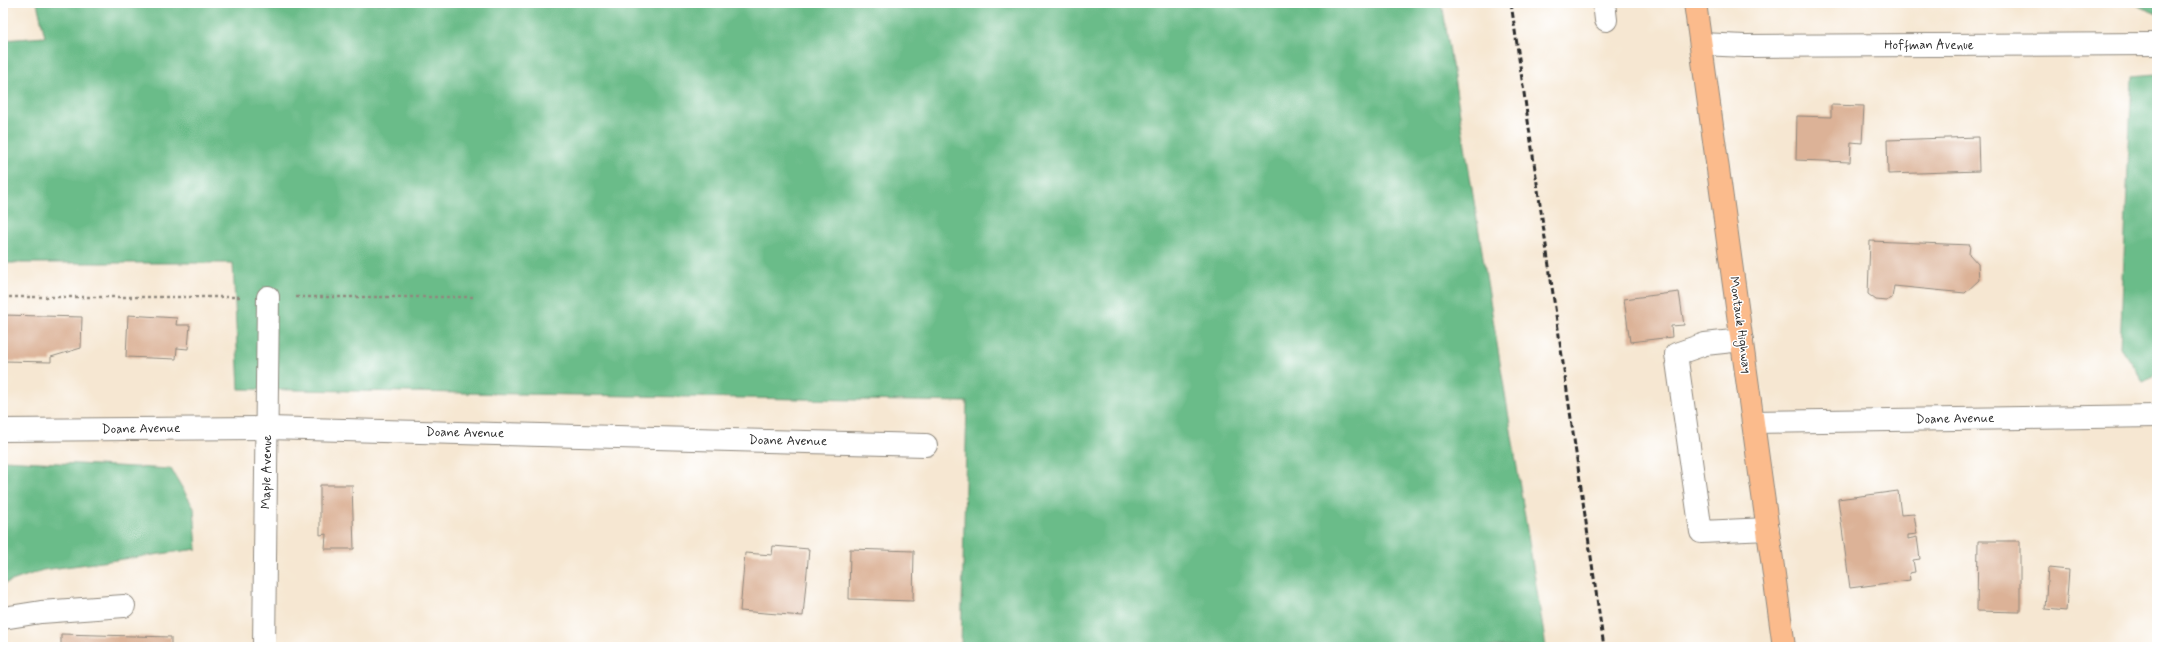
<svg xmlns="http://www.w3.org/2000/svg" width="2160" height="650" font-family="Mynerve,sans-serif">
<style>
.forest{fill:#6abc89;stroke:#4a745a}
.building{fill:#dcb297}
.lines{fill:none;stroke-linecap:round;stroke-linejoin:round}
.minor-casing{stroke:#90897e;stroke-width:24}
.major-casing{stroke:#90897e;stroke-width:24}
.path{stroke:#90897e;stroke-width:2.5;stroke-dasharray:3 3;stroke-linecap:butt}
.minor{stroke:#fff;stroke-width:22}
.major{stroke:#fbbb8c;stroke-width:22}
.rail{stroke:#2b2b2b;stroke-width:3;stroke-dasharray:6 3;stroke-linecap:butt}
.labels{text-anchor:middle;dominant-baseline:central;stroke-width:3;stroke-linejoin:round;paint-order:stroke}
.street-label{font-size:13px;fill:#2b2b2b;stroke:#fff}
</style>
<rect width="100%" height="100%" fill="#fff"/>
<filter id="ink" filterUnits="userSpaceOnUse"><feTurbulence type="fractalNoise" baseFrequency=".025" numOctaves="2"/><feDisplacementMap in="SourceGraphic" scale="8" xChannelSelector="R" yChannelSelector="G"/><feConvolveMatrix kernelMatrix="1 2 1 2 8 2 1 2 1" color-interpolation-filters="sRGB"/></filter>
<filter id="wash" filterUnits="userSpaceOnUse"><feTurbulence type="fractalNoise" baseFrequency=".012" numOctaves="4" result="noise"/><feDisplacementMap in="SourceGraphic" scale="16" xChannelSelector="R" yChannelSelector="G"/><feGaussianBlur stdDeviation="0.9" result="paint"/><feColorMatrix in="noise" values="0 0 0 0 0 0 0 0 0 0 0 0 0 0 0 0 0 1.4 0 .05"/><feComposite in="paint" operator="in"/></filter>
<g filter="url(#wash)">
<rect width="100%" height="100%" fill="#f6e7d2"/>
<g class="forest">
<polygon points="37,3 1442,3 1546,647 961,647 967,402 239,389 233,263 3,263 3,40 45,37"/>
<polygon points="2134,3 2157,3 2157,13"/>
<polygon points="2157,74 2157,374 2143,381 2120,347 2132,76"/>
<polygon points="3,460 171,469 194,508 197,549 43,570 3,584"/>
</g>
<g id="blocks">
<g class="building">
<polygon points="1831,105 1864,106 1862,143 1851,142 1850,162 1796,160 1797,116 1831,117"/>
<polygon points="1978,137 1979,171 1888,174 1887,140"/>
<polygon points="1870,241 1970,245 1969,254 1978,264 1979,280 1965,293 1894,286 1892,298 1886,301 1876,300 1868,294"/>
<polygon points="1679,292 1684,325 1671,326 1672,337 1630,342 1624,299"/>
<polygon points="3,315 82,317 81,348 51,357 51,362 3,361"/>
<polygon points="128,315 177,318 176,325 190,325 188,349 177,348 176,359 126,357"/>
<polygon points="320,485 352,485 354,549 325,549 326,534 320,535"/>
<polygon points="1898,491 1901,515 1914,514 1917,534 1908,535 1908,539 1917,537 1920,559 1913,560 1915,572 1909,573 1910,580 1850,588 1838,499"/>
<polygon points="1978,541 2020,541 2020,612 1977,611"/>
<polygon points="773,546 809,549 803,616 740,611 745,553 772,555"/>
<polygon points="850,549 914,551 913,601 849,599"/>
<polygon points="2048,568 2069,570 2066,611 2045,609"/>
<polygon points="61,634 171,637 171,647 61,647"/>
</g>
</g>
</g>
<g filter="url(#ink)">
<use href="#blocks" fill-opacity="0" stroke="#90897e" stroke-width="1"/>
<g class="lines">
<defs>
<g id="minor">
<polyline points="1604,3 1606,20"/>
<polyline points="1701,44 1745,46 2157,44"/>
<polyline points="1742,340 1705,344 1676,354 1701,532 1768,529"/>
<polyline points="1753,422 2157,416"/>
<polyline points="3,430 268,428 926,445"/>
<polyline points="3,618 41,612 124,606"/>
<polyline points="264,647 268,297"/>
</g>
<polyline id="major" points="1695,3 1784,647"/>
</defs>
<use href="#minor" class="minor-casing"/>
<use href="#major" class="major-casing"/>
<g class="path">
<polyline points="3,297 241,297"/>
<polyline points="296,297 475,297"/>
</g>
<use href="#minor" class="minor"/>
<use href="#major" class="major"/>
<polyline class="rail" points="1511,3 1604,647"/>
</g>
</g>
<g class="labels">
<g class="street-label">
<text x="1929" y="45">Hoffman Avenue</text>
<text transform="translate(1740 325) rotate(82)">Montauk Highway</text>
<text transform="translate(1955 419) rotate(-1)">Doane Avenue</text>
<text transform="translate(141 429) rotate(-1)">Doane Avenue</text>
<text transform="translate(465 433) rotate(1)">Doane Avenue</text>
<text transform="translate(788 441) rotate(1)">Doane Avenue</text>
<text transform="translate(267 472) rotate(-89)">Maple Avenue</text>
</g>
</g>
<rect width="2160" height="650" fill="none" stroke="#fff" stroke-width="16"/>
</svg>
